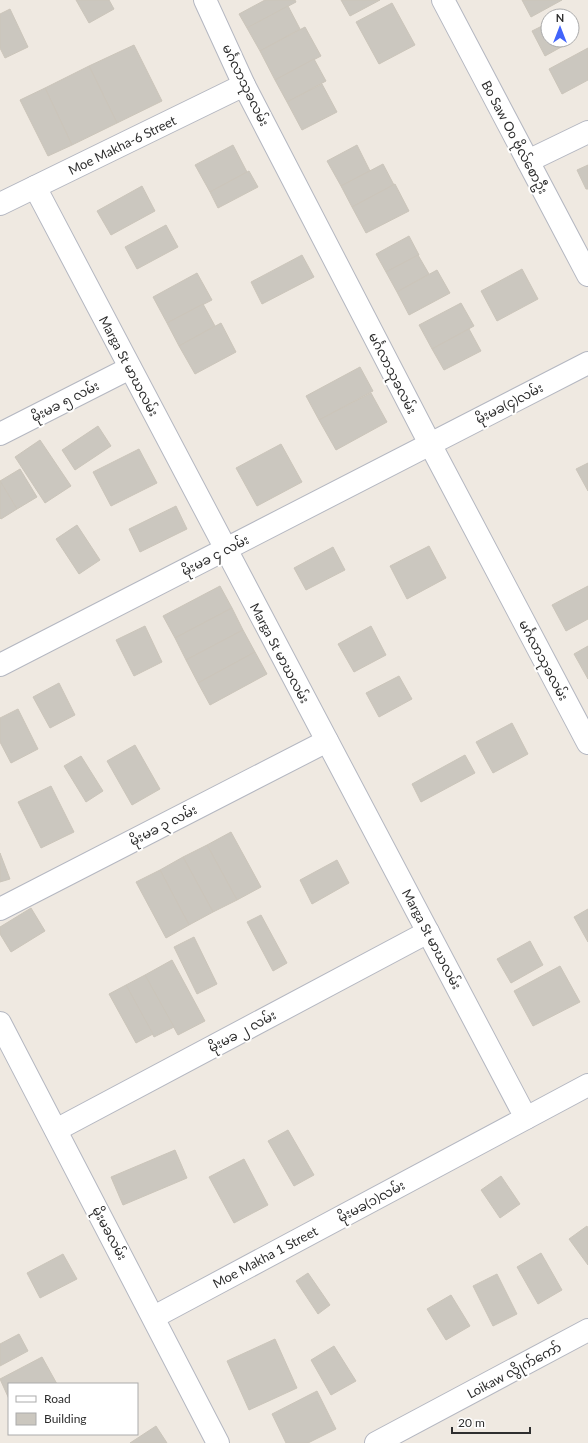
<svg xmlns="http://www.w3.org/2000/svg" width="588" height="1443" font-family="Lato,'Noto Sans Myanmar',sans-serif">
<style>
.building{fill:#cbc7bf;stroke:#cbc5ba}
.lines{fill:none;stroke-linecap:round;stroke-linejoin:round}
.minor-casing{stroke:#b4b7c1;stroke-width:24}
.minor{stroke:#fff;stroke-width:22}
.labels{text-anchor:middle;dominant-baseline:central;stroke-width:4;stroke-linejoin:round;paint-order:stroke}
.street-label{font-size:13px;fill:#2e2e2e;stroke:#fff}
</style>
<rect width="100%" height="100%" fill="#efe9e1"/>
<g class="building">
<polygon points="76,0 109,0 114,9 89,23"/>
<polygon points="265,0 295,0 296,2 247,28 239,14"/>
<polygon points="341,0 380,0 350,16"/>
<polygon points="522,0 562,0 531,17"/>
<polygon points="392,3 415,45 379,64 356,22"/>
<polygon points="288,6 300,29 260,51 247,28"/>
<polygon points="10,9 28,47 5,58 0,48 0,14"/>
<polygon points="548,23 548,40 572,41 545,56 532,31"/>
<polygon points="305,27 321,56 275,80 260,51"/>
<polygon points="134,45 162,101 117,123 89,66"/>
<polygon points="588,48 588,80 562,94 549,69"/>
<polygon points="314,59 326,81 287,102 275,80"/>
<polygon points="89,66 117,123 72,145 45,88"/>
<polygon points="322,84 337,112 302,130 287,102"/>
<polygon points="45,88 72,145 48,156 20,100"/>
<polygon points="233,145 247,172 210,192 195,165"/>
<polygon points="357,145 370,171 341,186 327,161"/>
<polygon points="383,164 394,185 352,207 341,186"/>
<polygon points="588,165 588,189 586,189 577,170"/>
<polygon points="249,171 258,187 218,208 210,192"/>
<polygon points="395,184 409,211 366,233 352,207"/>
<polygon points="142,186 155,211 111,235 97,211"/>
<polygon points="166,225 178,247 137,269 125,247"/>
<polygon points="409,236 419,255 386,272 376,254"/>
<polygon points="302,255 314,277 262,304 251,282"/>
<polygon points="418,255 429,274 397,292 386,272"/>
<polygon points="522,269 538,299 497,321 481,291"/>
<polygon points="437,270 450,293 409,315 397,292"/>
<polygon points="197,273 212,300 167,323 153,297"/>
<polygon points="461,303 474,326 432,349 419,325"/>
<polygon points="203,304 215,326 179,346 167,323"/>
<polygon points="221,323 236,352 195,374 179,346"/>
<polygon points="469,329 481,351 444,370 432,349"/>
<polygon points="360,367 373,391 319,420 306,396"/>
<polygon points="371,393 387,422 336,450 319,420"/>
<polygon points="98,426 111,446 75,470 62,450"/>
<polygon points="40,440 71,486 45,503 15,457"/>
<polygon points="281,444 302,482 257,506 236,468"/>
<polygon points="139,449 157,483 111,506 93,472"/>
<polygon points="588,463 588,491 576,469"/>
<polygon points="20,469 37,497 17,509 0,481"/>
<polygon points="0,481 17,509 1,519 0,518"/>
<polygon points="176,506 187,529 140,552 129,529"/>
<polygon points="77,525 100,560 79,574 56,539"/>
<polygon points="429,546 446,578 407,599 390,566"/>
<polygon points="333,547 345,570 306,590 294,568"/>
<polygon points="220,586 232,608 175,638 163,616"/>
<polygon points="588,586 588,619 566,631 552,605"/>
<polygon points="232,608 243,630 186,660 175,638"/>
<polygon points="145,626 162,662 134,676 116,640"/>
<polygon points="371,626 386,655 354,672 338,644"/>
<polygon points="243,630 255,652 198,683 186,660"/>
<polygon points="588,646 588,679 574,654"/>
<polygon points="255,652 267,674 210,705 198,683"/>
<polygon points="399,676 412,699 379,717 366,693"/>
<polygon points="59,683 75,715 50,728 33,697"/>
<polygon points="18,709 38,749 11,763 0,742 0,718"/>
<polygon points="512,723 528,754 493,773 476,742"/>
<polygon points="135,745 160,789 132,805 107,761"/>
<polygon points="465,755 475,773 421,802 412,784"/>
<polygon points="81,756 103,791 86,802 64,766"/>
<polygon points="51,786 74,832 41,848 18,802"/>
<polygon points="231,832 261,887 237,900 207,845"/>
<polygon points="207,845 237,900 213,912 183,857"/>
<polygon points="0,853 10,879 0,882"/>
<polygon points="183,857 213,912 189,925 160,870"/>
<polygon points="337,860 349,883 312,904 300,880"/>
<polygon points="160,870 189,925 166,938 136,882"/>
<polygon points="31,908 45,931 11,952 0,934 0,927"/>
<polygon points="588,909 588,942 574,917"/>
<polygon points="261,915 287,963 273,971 247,922"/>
<polygon points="194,937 217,984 197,994 174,947"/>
<polygon points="530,941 543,965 511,983 497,959"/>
<polygon points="172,960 205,1021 178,1035 145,975"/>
<polygon points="560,966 580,1002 533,1026 514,991"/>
<polygon points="145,975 174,1027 154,1037 126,985"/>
<polygon points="126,985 153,1034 136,1043 109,994"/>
<polygon points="288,1130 314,1175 294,1186 268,1141"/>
<polygon points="175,1150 187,1178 123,1205 111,1177"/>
<polygon points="244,1159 268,1205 234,1223 209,1177"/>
<polygon points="501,1176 520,1204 500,1218 481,1190"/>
<polygon points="587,1226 588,1228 588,1265 569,1239"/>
<polygon points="541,1253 562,1290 538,1304 517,1267"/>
<polygon points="63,1254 77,1279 40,1298 27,1273"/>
<polygon points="308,1273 330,1305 318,1314 296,1281"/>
<polygon points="497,1274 517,1314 493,1326 473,1286"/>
<polygon points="451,1295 470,1326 446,1340 427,1309"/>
<polygon points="19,1334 28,1351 0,1366 0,1344"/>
<polygon points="275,1339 297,1388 249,1410 227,1361"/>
<polygon points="334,1346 356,1381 331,1395 311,1360"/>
<polygon points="42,1357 57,1384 9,1384 9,1399 0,1379"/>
<polygon points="317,1391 336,1429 308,1443 286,1443 272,1414"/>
<polygon points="156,1426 167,1443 130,1443"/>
</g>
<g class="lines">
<defs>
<g id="minor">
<polyline points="205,0 244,85 430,444 588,743"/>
<polyline points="443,0 588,275"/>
<polyline points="528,161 588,132"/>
<polyline points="35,187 526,1118"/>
<polyline points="0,204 244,85"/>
<polyline points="0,434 130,368"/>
<polyline points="0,665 588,363"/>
<polyline points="0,909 327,741"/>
<polyline points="0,1023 218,1443"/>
<polyline points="56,1130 428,932"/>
<polyline points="154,1317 588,1085"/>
<polyline points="376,1443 588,1330"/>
</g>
</defs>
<use href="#minor" class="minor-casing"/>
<use href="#minor" class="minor"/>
</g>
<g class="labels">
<g class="street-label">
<text transform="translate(246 85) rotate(64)">မင်္ဂလာသုခလမ်း</text>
<text transform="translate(515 137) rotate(62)">Bo Saw Oo ဗိုလ်စောဦး</text>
<text transform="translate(122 145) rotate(-26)">Moe Makha-6 Street</text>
<text transform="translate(129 366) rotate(62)">Marga St မာဃလမ်း</text>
<text transform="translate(393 373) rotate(63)">မင်္ဂလာသုခလမ်း</text>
<text transform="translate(65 401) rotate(-27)">မိုးမခ ၅ လမ်း</text>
<text transform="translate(509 403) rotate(-27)">မိုးမခ(၄)လမ်း</text>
<text transform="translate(215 555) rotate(-27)">မိုးမခ ၄ လမ်း</text>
<text transform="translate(280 653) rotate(62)">Marga St မာဃလမ်း</text>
<text transform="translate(544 660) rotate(62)">မင်္ဂလာသုခလမ်း</text>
<text transform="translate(163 825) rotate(-27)">မိုးမခ ၃ လမ်း</text>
<text transform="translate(432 939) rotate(62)">Marga St မာဃလမ်း</text>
<text transform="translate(242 1031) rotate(-28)">မိုးမခ ၂ လမ်း</text>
<text transform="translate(371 1201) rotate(-28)">မိုးမခ(၁)လမ်း</text>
<text transform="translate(110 1233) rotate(62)">မိုးမခလမ်း</text>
<text transform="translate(265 1257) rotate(-28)">Moe Makha 1 Street</text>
<text transform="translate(514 1370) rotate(-28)">Loikaw လွိုက်ကော်</text>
</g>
</g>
<rect x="8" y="1383" width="130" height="52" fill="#ffffff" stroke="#ababab"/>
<rect x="16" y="1396" width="20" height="6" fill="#ffffff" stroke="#ababab"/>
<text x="44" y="1403" font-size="12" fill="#2e2e2e">Road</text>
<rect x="16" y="1413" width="20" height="12" fill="#cbc7bf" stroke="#ababab"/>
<text x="44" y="1423" font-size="12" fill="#2e2e2e">Building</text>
<g transform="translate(560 28)"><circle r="19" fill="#ffffff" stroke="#ababab"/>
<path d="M0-3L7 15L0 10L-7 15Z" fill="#4264fb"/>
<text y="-6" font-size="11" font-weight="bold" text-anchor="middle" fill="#2e2e2e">N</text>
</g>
<path d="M452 1427v6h78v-6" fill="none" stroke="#2e2e2e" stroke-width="2"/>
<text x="458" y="1427" font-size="12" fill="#2e2e2e" stroke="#ffffff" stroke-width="3" paint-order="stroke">20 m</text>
</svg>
